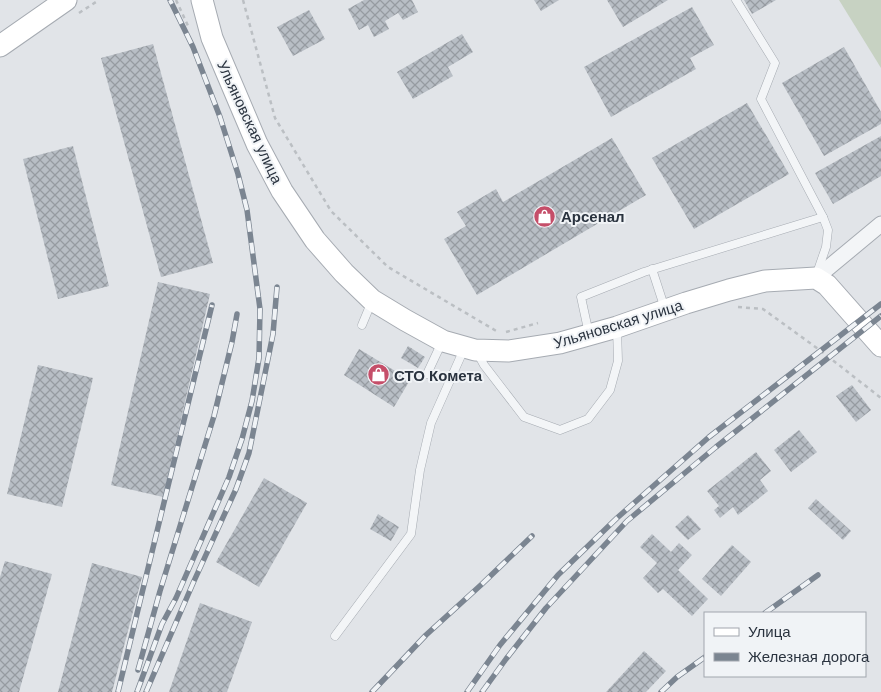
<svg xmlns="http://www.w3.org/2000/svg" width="881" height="692" font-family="Arial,sans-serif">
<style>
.green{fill:#c7d2c2}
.building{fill:url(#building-cross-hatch)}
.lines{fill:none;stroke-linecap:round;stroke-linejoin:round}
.service-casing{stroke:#a6abb2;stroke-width:9}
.minor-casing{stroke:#a6abb2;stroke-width:17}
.secondary-casing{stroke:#a6abb2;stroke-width:23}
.path{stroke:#bbbfc3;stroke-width:2.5;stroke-dasharray:4 4;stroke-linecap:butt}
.service{stroke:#f3f5f7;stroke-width:8}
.minor{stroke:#f3f5f7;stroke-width:15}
.secondary{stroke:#fff;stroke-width:21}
.rail-casing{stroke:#7b8591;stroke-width:5.5}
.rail{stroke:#f0f3f6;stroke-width:4;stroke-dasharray:11;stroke-linecap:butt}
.labels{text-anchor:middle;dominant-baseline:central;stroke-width:4;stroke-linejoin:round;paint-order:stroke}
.street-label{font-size:15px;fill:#2a333f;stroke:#f0f3f6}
.poi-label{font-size:15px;font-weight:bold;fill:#2a333f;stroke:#f0f3f6;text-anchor:start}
</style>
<defs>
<pattern id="building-cross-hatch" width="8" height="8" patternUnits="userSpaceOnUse" patternTransform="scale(1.25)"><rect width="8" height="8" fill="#b8bec5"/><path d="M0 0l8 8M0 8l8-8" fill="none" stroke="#969ba1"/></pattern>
</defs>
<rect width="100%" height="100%" fill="#e1e4e8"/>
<polygon class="green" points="839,0 881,0 881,68"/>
<g class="building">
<polygon points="364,0 412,0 418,12 403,20 398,13 385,21 389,29 374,37 368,25 359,30 348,9"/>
<polygon points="534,0 559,0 541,11"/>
<polygon points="607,0 668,0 623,27"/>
<polygon points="744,0 776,0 752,14"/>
<polygon points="692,7 714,45 690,58 696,69 611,117 584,67"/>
<polygon points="309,10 325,39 293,56 277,27"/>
<polygon points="462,34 473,52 448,67 453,76 413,99 397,72"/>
<polygon points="153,44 213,263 161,277 101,58"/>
<polygon points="844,47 881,112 881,124 824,156 782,83"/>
<polygon points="747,103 789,174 694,229 652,158"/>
<polygon points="881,136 881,176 833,204 815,173"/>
<polygon points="612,138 646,195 477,295 444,239 466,226 457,212 496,189 503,202"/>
<polygon points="73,146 109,286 58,299 23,159"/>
<polygon points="158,282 210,294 163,497 111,485"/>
<polygon points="408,346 425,357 418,368 401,358"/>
<polygon points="359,349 410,380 394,407 344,375"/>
<polygon points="38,365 93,378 62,507 7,494"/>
<polygon points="852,385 871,410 856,422 836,396"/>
<polygon points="799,430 817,452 791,472 774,450"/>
<polygon points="756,452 771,471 760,480 768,491 738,515 733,507 720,518 714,510 719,506 707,491"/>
<polygon points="264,478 307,503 259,587 216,562"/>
<polygon points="816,499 851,531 843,540 808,508"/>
<polygon points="378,514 399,527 391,541 370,529"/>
<polygon points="688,515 701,529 688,540 675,527"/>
<polygon points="652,534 671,552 679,543 692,555 678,570 708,599 692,616 663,589 658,593 643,578 657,563 640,547"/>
<polygon points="732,545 751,562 721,596 702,579"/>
<polygon points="5,561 52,574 19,692 0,692 0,577"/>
<polygon points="92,563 142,577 112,692 58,692"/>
<polygon points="200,603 252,622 227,692 169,692"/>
<polygon points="644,651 666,671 646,692 606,692"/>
</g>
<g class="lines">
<defs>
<g id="service">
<polyline points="736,0 775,63 761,99 823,217 828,230 826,247 817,273"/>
<polyline points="652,269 665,309"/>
<polyline points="362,325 372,301"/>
<polyline points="589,334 581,297 644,272 823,217"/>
<polyline points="478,354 484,365 524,417 560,430 588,419 610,390 618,361 617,328"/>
<polyline points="427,374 442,342"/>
<polyline points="335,636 411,534 420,470 431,423 464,349"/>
</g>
<polyline id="minor" points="816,278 881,224"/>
<g id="secondary">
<polyline points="202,0 212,38 257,144 282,191 315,240 344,273 372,300 405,320 443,341 475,350 509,351 560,343 617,327 686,303 729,290 765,281 816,278 827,285 881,346"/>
<polyline points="0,46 66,0"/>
</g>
</defs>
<use href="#service" class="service-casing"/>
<use href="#minor" class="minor-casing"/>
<use href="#secondary" class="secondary-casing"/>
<g class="path">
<polyline points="176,0 189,28"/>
<polyline points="243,0 275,118 331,211 388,267 498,332"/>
<polyline points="79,13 99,0"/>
<polyline points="738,307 763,309 821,351 881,398"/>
<polyline points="506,332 538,323"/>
</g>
<use href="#service" class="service"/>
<use href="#minor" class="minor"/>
<use href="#secondary" class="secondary"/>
<defs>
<g id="rail">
<polyline points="765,613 818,575"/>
<polyline points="138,670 160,591 214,416 232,342 237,314"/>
<polyline points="118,692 212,305"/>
<polyline points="137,692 162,624 176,598 229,477 242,439 252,401 259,358 260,309 247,210 238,174 220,117 193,47 170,0"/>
<polyline points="146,692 194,581 236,489 249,453 273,334 277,287"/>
<polyline points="372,692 426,635 482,584 532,536"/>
<polyline points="467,692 500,645 558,575 617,518 709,437 881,304"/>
<polyline points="482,692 506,659 546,608 627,521 716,447 881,316"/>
<polyline points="661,692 677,677 705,657"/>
</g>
</defs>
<use href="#rail" class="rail-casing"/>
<use href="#rail" class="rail"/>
</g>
<defs>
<symbol id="shop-disc" viewBox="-11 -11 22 22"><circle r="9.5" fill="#c54e69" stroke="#f0f3f6"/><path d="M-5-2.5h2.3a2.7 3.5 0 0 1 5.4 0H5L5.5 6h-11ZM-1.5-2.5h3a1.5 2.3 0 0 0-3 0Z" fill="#fff"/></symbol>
</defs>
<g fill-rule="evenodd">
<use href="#shop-disc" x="532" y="204" width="25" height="25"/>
<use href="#shop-disc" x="366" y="362" width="25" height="25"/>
</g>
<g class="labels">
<g class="street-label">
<text transform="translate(250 122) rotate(65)">Ульяновская улица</text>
<text transform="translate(618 324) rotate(-17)">Ульяновская улица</text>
</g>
<g class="poi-label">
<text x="561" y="216">Арсенал</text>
<text x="394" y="375">СТО Комета</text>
</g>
</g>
<rect x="704" y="612" width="162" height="65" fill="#f0f3f6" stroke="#a1a6ad"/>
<rect x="714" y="628" width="25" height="8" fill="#ffffff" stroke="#a1a6ad"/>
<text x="748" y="637" font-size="15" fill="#2a333f">Улица</text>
<rect x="714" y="653" width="25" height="8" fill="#7b8591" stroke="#a1a6ad"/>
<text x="748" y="662" font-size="15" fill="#2a333f">Железная дорога</text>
</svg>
